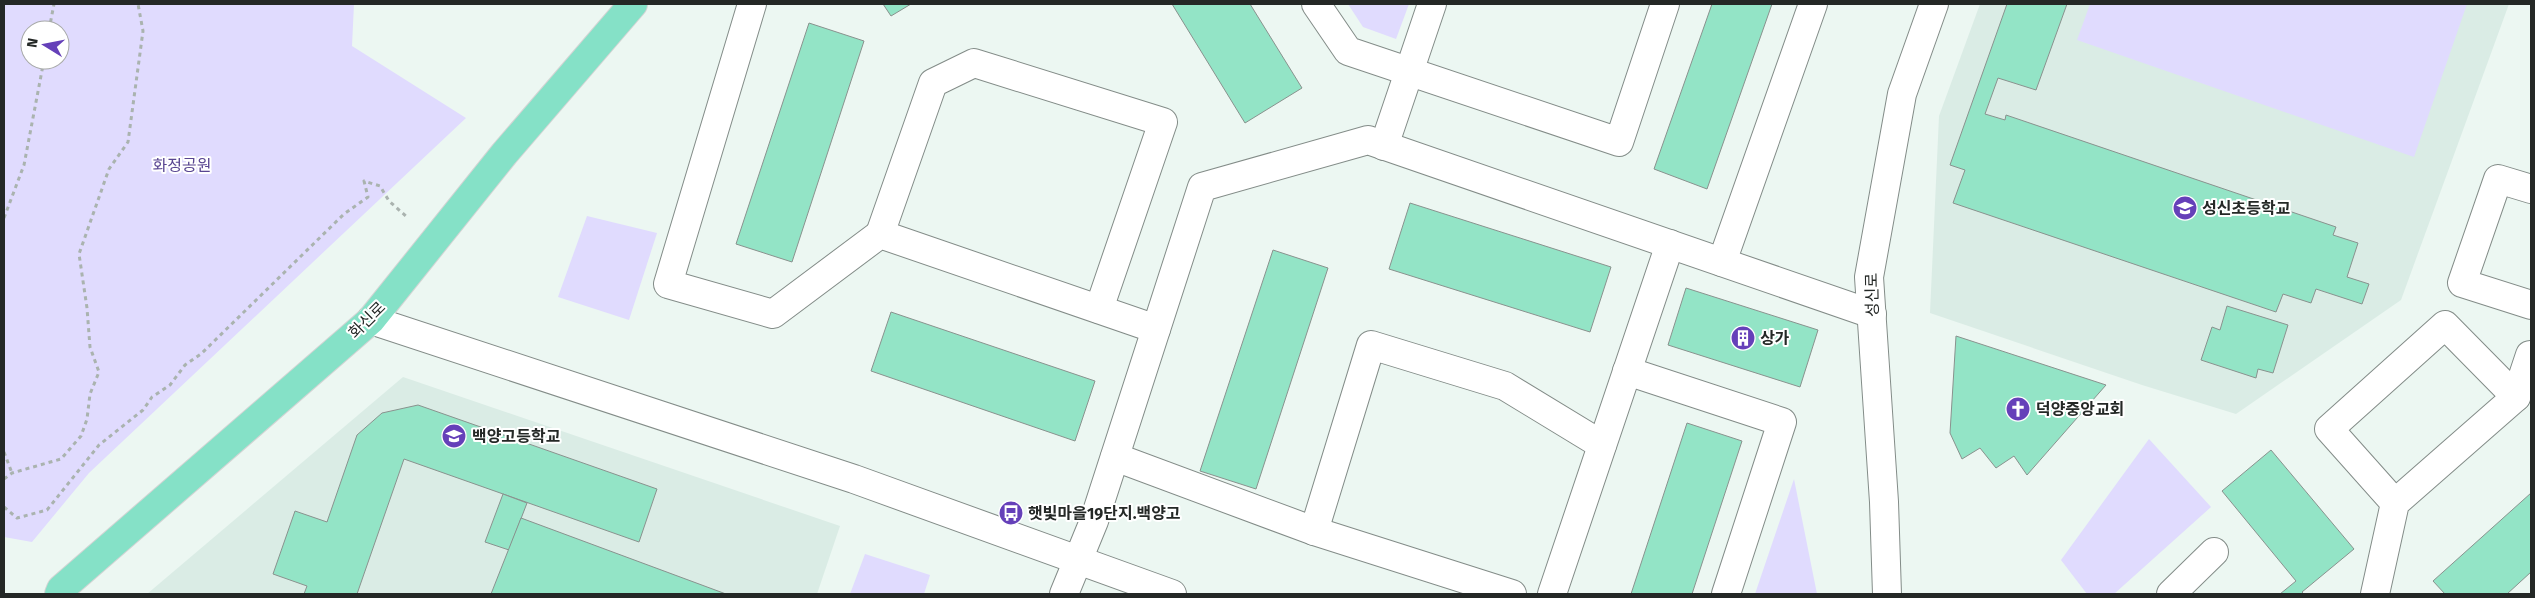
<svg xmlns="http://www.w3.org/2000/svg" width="2535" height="598" font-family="'Fira Sans','Noto Sans KR',sans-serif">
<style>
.built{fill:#daece5}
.green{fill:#e0dbfe;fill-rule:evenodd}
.building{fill:#93e4c6;stroke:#89928e}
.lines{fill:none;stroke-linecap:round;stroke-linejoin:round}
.minor-casing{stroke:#838c88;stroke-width:30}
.major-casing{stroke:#d3d4d4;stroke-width:30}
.path{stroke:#aab3af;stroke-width:3;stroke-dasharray:4 4;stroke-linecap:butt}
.minor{stroke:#fff;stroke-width:28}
.major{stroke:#85e1c7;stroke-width:28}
.labels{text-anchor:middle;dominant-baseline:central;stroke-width:4;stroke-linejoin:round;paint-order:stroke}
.park-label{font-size:16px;fill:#584591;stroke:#fff}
.poi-label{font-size:16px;font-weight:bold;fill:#242826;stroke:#fff;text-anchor:start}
.street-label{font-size:16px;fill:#242826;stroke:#fff}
</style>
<rect width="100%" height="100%" fill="#ecf7f2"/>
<g class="built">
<polygon points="1980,4 2509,4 2401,300 2236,414 2142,385 1930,313 1939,116"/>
<polygon points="403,377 840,526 817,594 147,594"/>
</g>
<g class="green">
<path d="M 4,4 L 354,4 L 352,46 L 466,118 L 89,473 L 32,542 L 4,537 ZM 30,30 L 60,30 L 60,60 L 30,60 Z"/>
<polygon points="1348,4 1409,4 1396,39 1363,27"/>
<polygon points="2090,4 2467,4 2414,157 2077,40"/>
<polygon points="587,216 657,233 629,320 558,297"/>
<polygon points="2149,439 2211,507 2114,594 2087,594 2061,560"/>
<polygon points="1794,479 1817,594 1755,594"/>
<polygon points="865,554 930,575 924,594 850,594"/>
</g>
<g class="building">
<polygon points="883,4 911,4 891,16"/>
<polygon points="1172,4 1250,4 1302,88 1245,123"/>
<polygon points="1712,4 1772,4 1707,189 1654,169"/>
<polygon points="2007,4 2067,4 2036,90 1998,78 1985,114 2005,120 2006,115 2336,227 2333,235 2358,243 2347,277 2369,284 2362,304 2316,289 2311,303 2283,294 2276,312 1953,203 1965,170 1950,165"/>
<polygon points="809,23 864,41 792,262 736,244"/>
<polygon points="1410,203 1611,267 1590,332 1389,269"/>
<polygon points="1273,250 1328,268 1256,489 1200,471"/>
<polygon points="1686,288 1818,330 1800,387 1668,345"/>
<polygon points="2227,306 2288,325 2273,373 2258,369 2256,378 2201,360 2212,327 2220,330"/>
<polygon points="891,312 1095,381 1075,441 871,371"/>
<polygon points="1956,336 2106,385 2027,475 2014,456 1996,468 1980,448 1962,459 1950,433"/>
<polygon points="418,405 657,489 639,542 404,459 357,594 304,594 307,586 273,574 295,511 327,522 357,435 382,413"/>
<polygon points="1687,423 1742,441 1692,594 1631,594"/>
<polygon points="2271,450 2354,549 2302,592 2304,594 2280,594 2296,581 2222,491"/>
<polygon points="2531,493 2531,572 2507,594 2445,594 2433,581"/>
<polygon points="503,494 527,503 509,550 485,542"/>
<polygon points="521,518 726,594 491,594"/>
</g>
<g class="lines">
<defs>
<g id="minor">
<polyline points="752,4 668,284 773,314 880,234 1156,329"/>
<polyline points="1316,4 1348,51 1619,142 1665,4"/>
<polyline points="1384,146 1432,4"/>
<polyline points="2531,189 2498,179 2462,283 2531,305"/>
<polyline points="880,234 933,83 974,63 1163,122 1099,309"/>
<polyline points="1722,262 1813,4"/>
<polyline points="371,320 854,479 1172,594"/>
<polyline points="1627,371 1782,422 1726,594"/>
<polyline points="2516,397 2530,355"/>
<polyline points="1115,457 1314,531 1512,594"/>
<polyline points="1314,531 1371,345 1505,386 1602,445"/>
<polyline points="1064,594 1094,521 1202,187 1368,140 1872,314"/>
<polyline points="1552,594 1670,244"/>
<polyline points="1887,594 1884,502 1869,277 1902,94 1934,4"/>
<polyline points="2171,594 2214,552"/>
<polyline points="2375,594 2395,503 2516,397 2445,325 2329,429 2395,503"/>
</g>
<polyline id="major" points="59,594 61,589 371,320 504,154 633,4"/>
</defs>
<use href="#minor" class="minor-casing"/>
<use href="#major" class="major-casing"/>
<g class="path">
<polyline points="49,30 54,4"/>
<polyline points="4,218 24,165 44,60"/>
<polyline points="4,452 12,473"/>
<polyline points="4,479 12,473 61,459 81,436 87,419 90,394 99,372 90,347 87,308 79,254 109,169 128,142 143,31 138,4"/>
<polyline points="4,507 17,518 47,510 99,445 143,410 152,397 170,385 185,365 201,354 344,214 368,197 364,181 380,186 389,201 407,217"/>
</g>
<use href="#minor" class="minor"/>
<use href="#major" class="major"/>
</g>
<defs>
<symbol id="school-disc" viewBox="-11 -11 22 22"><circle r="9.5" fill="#6540b9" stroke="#fff"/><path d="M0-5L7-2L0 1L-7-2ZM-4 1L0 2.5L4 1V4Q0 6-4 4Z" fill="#fff"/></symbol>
<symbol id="building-disc" viewBox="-11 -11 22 22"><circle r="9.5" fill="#6540b9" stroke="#fff"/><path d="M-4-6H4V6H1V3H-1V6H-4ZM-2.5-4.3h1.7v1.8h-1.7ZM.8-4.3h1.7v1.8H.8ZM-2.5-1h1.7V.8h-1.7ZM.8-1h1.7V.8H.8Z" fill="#fff"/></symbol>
<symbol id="church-disc" viewBox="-11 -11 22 22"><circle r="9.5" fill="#6540b9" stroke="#fff"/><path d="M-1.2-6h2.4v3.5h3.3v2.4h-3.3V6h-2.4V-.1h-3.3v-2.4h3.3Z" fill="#fff"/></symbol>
<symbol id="bus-disc" viewBox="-11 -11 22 22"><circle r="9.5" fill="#6540b9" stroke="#fff"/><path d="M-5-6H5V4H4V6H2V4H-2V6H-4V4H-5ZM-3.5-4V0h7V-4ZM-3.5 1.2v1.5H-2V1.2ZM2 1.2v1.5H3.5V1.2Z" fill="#fff"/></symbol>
</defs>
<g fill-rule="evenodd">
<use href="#school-disc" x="2171" y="194" width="28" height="28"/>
<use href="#building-disc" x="1729" y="324" width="28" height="28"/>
<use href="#church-disc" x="2004" y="395" width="28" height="28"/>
<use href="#school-disc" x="440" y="422" width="28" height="28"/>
<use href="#bus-disc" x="997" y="499" width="28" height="28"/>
</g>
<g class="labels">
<g class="park-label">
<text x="182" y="165">화정공원</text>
</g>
<g class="poi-label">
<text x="2202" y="208">성신초등학교</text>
<text x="1760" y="338">상가</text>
<text x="2036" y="409">덕양중앙교회</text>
<text x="472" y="436">백양고등학교</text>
<text x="1028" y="513">햇빛마을19단지.백양고</text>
</g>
<g class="street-label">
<text transform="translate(1872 295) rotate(-91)">성신로</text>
<text transform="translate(367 320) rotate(-45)">화신로</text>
</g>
</g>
<rect width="2535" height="598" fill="none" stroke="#242826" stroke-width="10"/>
<g transform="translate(45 45) rotate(280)"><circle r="24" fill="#ffffff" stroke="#a7a9a8"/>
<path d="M0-4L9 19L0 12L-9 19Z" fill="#6540b9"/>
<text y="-8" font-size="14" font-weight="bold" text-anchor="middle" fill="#242826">N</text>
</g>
</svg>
